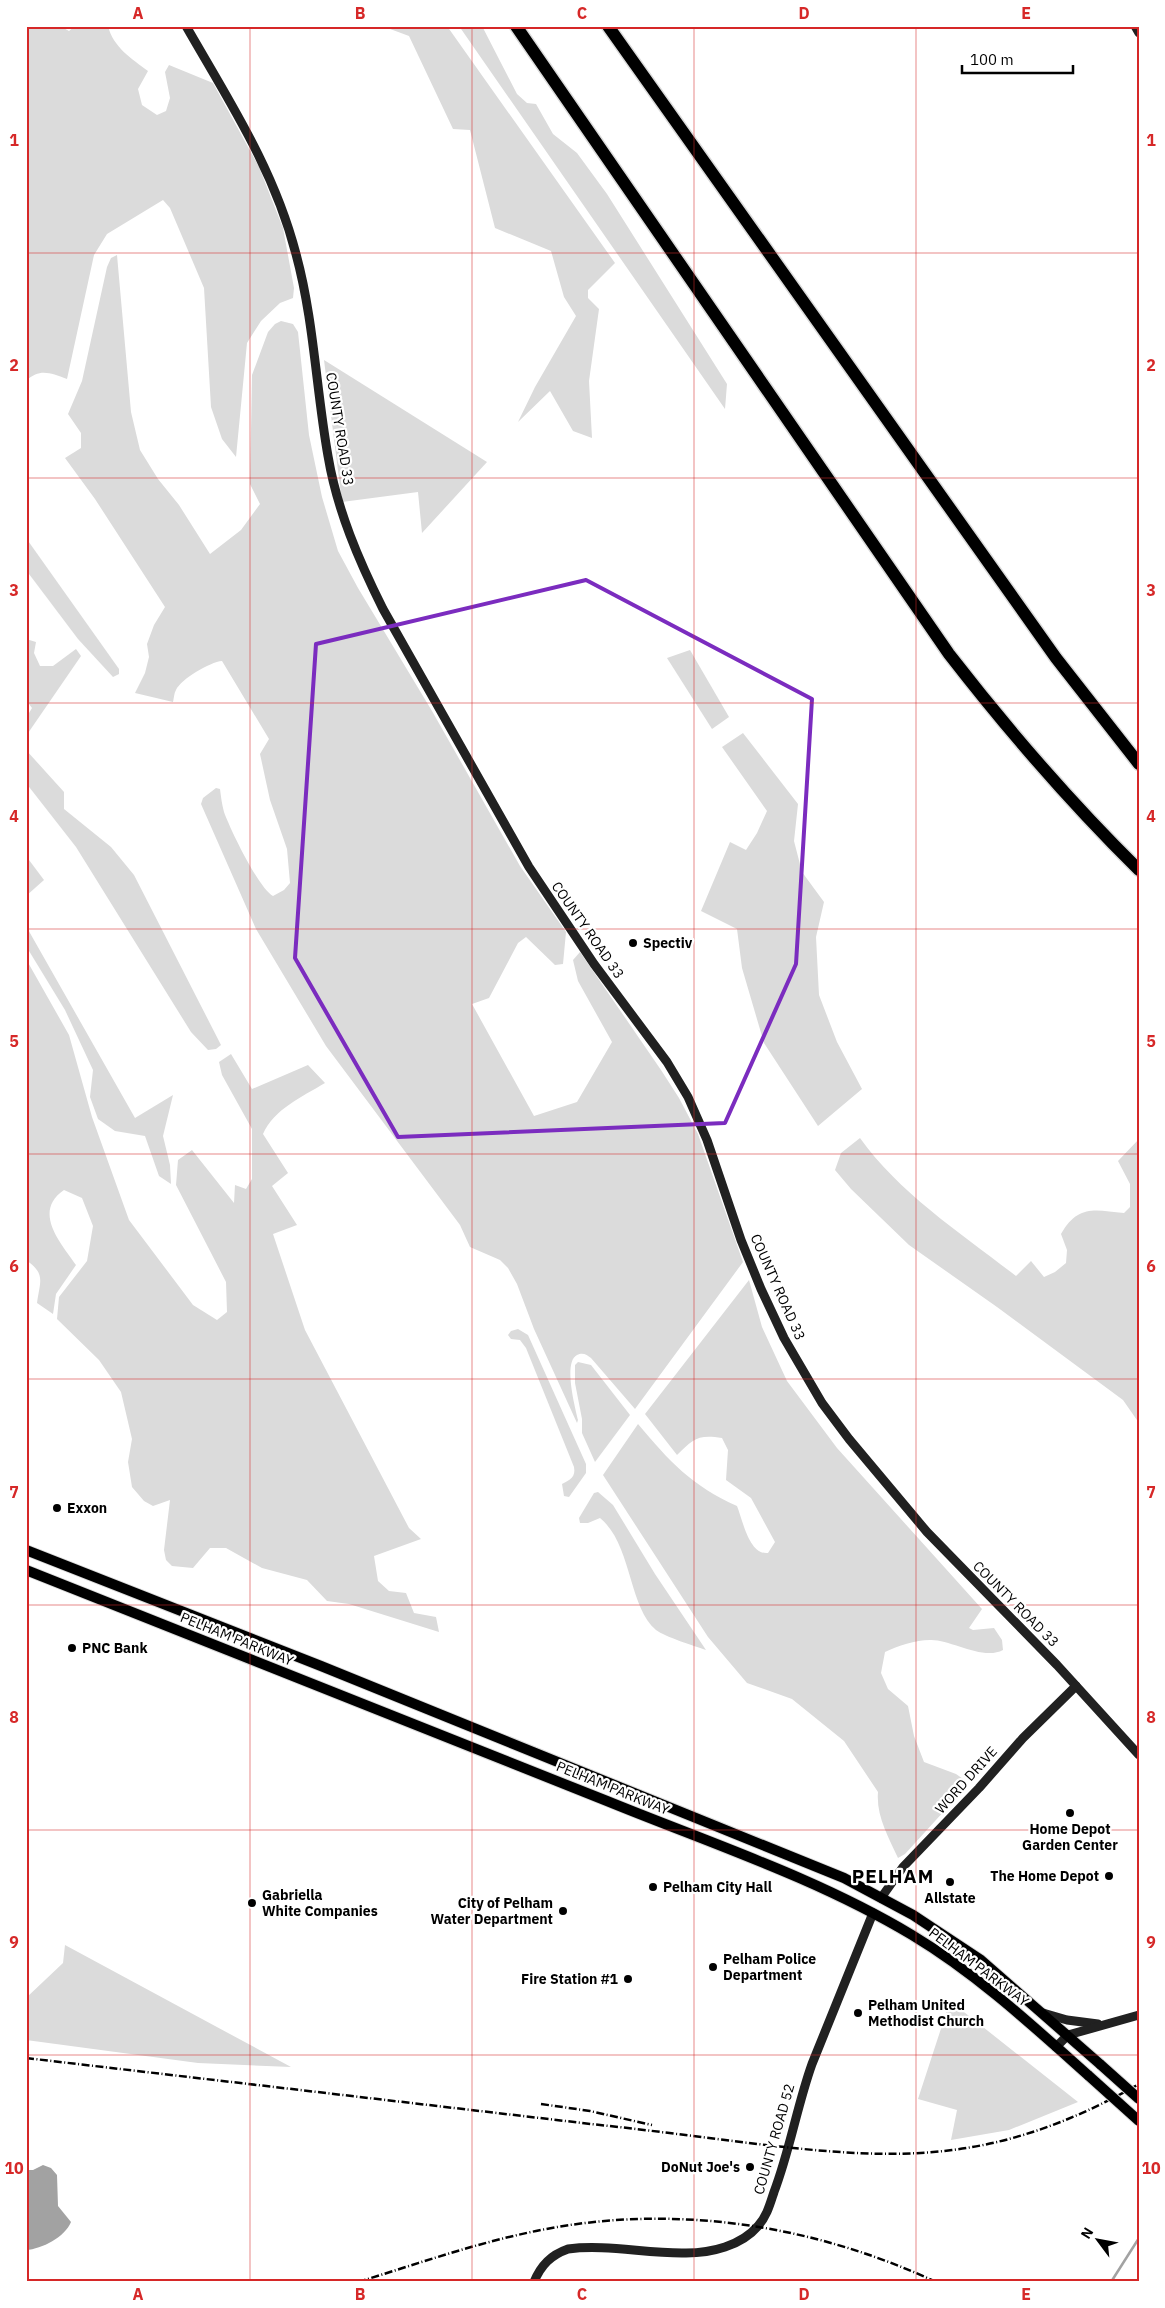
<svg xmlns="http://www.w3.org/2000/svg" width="1165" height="2308" font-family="'IBM Plex Sans',sans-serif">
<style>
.green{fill:#dbdbdb}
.water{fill:#a2a2a2}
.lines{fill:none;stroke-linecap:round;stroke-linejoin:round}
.stream{stroke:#a2a2a2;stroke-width:2.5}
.primary-casing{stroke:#dbdbdb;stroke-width:12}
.highway-casing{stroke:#dbdbdb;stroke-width:15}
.secondary{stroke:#212121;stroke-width:9}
.primary{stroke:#000;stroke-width:10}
.highway{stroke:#000;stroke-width:12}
.rail{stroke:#000;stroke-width:2.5;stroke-dasharray:8 2.5 1 2.5;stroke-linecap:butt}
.primary-bridge-casing{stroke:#dbdbdb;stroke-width:12;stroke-linecap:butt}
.primary-bridge{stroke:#000;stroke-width:10}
.marked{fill:none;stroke:#7b2cbf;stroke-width:4;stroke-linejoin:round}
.grid{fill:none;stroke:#d62828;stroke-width:1;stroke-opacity:0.55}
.poi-dot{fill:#000;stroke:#fff;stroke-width:2}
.labels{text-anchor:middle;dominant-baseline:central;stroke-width:4.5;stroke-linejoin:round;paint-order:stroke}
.street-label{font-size:14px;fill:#000;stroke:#fff}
.poi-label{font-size:14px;font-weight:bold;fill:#000;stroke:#fff;text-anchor:start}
.district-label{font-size:19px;font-weight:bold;letter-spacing:1px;fill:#000;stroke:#fff}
.neatline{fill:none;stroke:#d62828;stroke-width:2}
.grid-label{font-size:16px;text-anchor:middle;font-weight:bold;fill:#d62828}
</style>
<rect width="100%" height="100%" fill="#fff"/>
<g class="green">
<path d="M 26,26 L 60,26 L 69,31 L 75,26 L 108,26 C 113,47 132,59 148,71 L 138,89 L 142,105 L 157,115 L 166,111 L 170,98 L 165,72 L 169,65 L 213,83 L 259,167 L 283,228 L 294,288 L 293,298 L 280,303 L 261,321 L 247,343 L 236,457 L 222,439 L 211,407 L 204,288 L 170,208 L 163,200 L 107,234 L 94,255 L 67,379 C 50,373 40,368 26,381 Z"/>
<polygon points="382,26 447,26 615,263 588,290 588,298 599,309 589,381 592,438 573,431 550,391 518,422 535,387 576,316 564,297 551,251 495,228 470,130 453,129 409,36"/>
<polygon points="459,26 482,26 517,94 527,103 536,104 553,134 577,153 607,194 727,384 725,409"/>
<path d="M 117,255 L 131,412 L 140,450 L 158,479 L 179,505 L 210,554 L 241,530 L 260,504 L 250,484 L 252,375 L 268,332 L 275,324 L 281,321 L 293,324 L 298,332 L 309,435 L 322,497 L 338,551 L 358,588 L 432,711 L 520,866 L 566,932 L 563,964 L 555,965 L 526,937 L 518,943 L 489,998 L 472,1004 L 534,1116 L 577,1102 L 612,1042 L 578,981 L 573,960 L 580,952 L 661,1070 L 679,1098 L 698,1134 L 743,1262 L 635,1409 L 591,1358 C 587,1355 583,1352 577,1355 C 563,1362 575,1407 578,1420 L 577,1423 L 534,1329 L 517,1284 L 508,1268 L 500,1260 L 470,1247 L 460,1225 L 326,1046 L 256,929 L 201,804 L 203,798 L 216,788 L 220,789 C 221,797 222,805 224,812 C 230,829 259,889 273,896 L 284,890 L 290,883 L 287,849 L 270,800 L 260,754 L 269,739 L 222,661 C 210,662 181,679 176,690 C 174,693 174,698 173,702 L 135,693 L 145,673 L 149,657 L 147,644 L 154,625 L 165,607 L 95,499 L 65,458 L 81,448 L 81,433 L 68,414 L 82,381 L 107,267 L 111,258 Z"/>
<polygon points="324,360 487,462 422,533 418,492 342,502"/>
<polygon points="26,538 119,669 119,674 113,677 78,639 26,570"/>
<polygon points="26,639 36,642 34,653 40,666 53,666 76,649 81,656 26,736 26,718 32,708 26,700"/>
<polygon points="690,650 729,717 712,729 667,658"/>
<polygon points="743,733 798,804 794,841 802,872 824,902 816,937 819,995 837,1042 862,1089 818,1126 764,1043 742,968 737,929 701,911 730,842 746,850 757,833 767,811 722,747"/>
<polygon points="26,750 64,792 64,809 111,847 134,875 221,1045 216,1049 208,1050 191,1032 76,847 26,783"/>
<polygon points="26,856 44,880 26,896"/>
<polygon points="26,926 135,1118 173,1095 163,1136 170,1165 171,1184 159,1176 145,1136 115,1131 98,1119 90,1097 93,1070 65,1010 26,946"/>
<path d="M 26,959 L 69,1035 L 92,1117 L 129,1220 L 193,1305 L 217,1320 L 227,1312 L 226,1282 L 176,1185 L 178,1160 L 192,1150 L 234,1203 L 235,1185 L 246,1189 L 252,1179 L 252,1129 L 222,1075 L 219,1062 L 231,1054 L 252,1089 L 308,1065 L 325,1083 C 302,1097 274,1109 263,1134 L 288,1173 L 272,1186 L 297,1225 L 273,1234 L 305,1330 L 409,1528 L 421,1539 L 374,1556 L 378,1581 L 389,1591 L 406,1593 L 414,1613 L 436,1617 L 439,1632 L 349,1604 L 327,1601 L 307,1580 L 262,1568 L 226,1548 L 210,1548 L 193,1568 L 172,1566 L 166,1560 L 164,1550 L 170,1500 L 153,1506 L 144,1501 L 132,1487 L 128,1462 L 132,1439 L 121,1392 L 99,1360 L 57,1319 L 59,1297 L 87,1261 L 93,1226 L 82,1198 L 64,1190 C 32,1212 61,1243 76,1265 L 56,1294 L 53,1314 L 37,1303 C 40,1281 46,1274 26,1260 Z"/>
<path d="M 860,1138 C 900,1194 962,1234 1016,1276 L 1031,1261 L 1044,1277 L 1055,1272 L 1066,1263 L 1067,1250 L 1061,1234 C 1078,1204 1095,1210 1124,1213 L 1130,1207 L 1130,1184 L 1118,1161 L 1139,1139 L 1139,1423 L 1123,1400 L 997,1307 L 909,1245 L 851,1189 L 835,1170 L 841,1153 Z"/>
<path d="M 749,1280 L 762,1327 L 787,1381 L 837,1448 L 982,1609 L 969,1628 L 973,1630 L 994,1628 L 1002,1640 L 1003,1650 C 983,1661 950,1639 930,1640 C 915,1640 898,1646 885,1652 L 881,1673 L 888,1689 L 908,1706 L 914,1736 L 924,1762 L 956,1774 L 966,1781 L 966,1787 L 905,1854 L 898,1858 C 888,1836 876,1816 878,1792 L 844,1741 L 792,1699 L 747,1683 L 708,1637 L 603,1475 L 638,1424 C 669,1461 692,1486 737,1506 C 743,1521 749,1555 768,1553 L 775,1542 L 751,1498 L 726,1480 L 728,1450 L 722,1438 C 698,1434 693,1439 677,1455 L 645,1414 Z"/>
<path d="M 518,1329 L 528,1335 L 586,1464 L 586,1473 L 569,1497 L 564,1496 L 562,1484 C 570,1480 576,1477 574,1467 L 526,1348 L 520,1340 L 511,1339 L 508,1335 L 511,1331 Z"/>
<polygon points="578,1362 591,1365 630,1415 595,1462 582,1433 582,1419 575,1383 575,1365"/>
<path d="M 598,1492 L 613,1505 L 655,1574 L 706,1650 C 695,1646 665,1637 656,1630 C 628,1606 632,1544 600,1518 L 588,1523 L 580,1523 L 579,1518 L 594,1493 Z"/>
<polygon points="65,1945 291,2067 198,2063 26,2040 26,1998 63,1963"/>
<polygon points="950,2001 1078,2102 1009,2130 951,2140 957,2110 918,2099"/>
</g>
<path class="water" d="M 43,2165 L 51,2168 L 57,2175 L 58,2206 L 71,2222 C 65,2237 42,2249 26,2250 L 26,2170 L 33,2170 Z"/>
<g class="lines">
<polyline class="stream" points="1111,2282 1139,2238"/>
<defs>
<g id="primary">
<polyline points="26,1550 321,1666 844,1878 913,1915 981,1960 1101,2065"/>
<path d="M 26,1570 C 220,1647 414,1723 607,1801 C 710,1843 817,1878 912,1935 C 977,1974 1033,2026 1089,2076"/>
</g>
<g id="highway">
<path d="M 516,26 L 949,654 C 1008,730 1070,802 1139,870"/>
<polyline points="608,26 1056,658 1139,764"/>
</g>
</defs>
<use href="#primary" class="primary-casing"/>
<use href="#highway" class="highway-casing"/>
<g class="secondary">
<path d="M 186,26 C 229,101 274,169 296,254 C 314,320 316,389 328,456 C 337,510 359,561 383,609 L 529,867 L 594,964 L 667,1062 L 688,1097 L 707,1140 L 741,1240 L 761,1289 L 784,1338 L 822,1403 L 849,1439 L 927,1532 L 1057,1665 L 1139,1755"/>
<polyline points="1135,26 1139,33"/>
<polyline points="881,1898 903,1867 979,1788 1023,1738 1076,1686"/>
<polyline points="1043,2013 1067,2020 1098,2024"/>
<polyline points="1056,2047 1068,2035 1139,2015"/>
<path d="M 534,2282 C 541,2265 551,2255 568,2249 C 607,2244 647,2254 686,2253 C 711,2253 741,2246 758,2226 C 767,2216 770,2204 774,2192 C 790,2150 797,2106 812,2064 L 873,1913"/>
</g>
<use href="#primary" class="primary"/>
<use href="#highway" class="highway"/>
<g class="rail">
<path d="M 26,2058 C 214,2080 403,2102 591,2124 C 649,2130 707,2138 766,2145 C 828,2152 890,2158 952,2150 C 1019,2142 1081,2117 1139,2084"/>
<polyline points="541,2104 590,2111 652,2125"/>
<path d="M 358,2282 C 417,2264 476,2243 536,2231 C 671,2203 812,2224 936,2282"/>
</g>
<defs>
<g id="primary-bridge">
<polyline points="1101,2065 1139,2099"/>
<polyline points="1089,2076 1139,2121"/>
</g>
</defs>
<use href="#primary-bridge" class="primary-bridge-casing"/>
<use href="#primary-bridge" class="primary-bridge"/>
</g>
<path class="marked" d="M 586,580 L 812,699 L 796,964 L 725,1123 L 398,1137 L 295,958 L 316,644 Z"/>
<path class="grid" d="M 250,26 L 250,2282M 472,26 L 472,2282M 694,26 L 694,2282M 916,26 L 916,2282M 26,253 L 1139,253M 26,478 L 1139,478M 26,703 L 1139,703M 26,929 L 1139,929M 26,1154 L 1139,1154M 26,1379 L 1139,1379M 26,1605 L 1139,1605M 26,1830 L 1139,1830M 26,2055 L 1139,2055"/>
<g class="poi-dot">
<circle cx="633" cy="943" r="5"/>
<circle cx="57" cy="1508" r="5"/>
<circle cx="72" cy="1648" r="5"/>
<circle cx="1070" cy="1813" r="5"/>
<circle cx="1109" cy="1876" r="5"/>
<circle cx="950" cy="1882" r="5"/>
<circle cx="653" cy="1887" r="5"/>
<circle cx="252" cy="1903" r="5"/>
<circle cx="563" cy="1911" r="5"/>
<circle cx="713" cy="1967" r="5"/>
<circle cx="628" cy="1979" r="5"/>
<circle cx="858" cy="2013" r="5"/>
<circle cx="750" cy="2167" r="5"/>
</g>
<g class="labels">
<g class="street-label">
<text transform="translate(340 429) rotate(81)">COUNTY ROAD 33</text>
<text transform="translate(588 930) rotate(55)">COUNTY ROAD 33</text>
<text transform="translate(778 1287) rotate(66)">COUNTY ROAD 33</text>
<text transform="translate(1016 1604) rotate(45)">COUNTY ROAD 33</text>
<text transform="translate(237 1639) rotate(22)">PELHAM PARKWAY</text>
<text transform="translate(966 1780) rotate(-48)">WORD DRIVE</text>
<text transform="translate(613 1788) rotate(22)">PELHAM PARKWAY</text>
<text transform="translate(979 1967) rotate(37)">PELHAM PARKWAY</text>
<text transform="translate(774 2139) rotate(-74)">COUNTY ROAD 52</text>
</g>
<g class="poi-label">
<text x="643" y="943">Spectiv</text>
<text x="67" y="1508">Exxon</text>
<text x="82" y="1648">PNC Bank</text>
<text x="1070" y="1829" text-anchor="middle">Home Depot<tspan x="1070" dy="16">Garden Center</tspan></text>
<text x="1099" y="1876" text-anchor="end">The Home Depot</text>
<text x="663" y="1887">Pelham City Hall</text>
<text x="262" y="1895">Gabriella<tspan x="262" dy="16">White Companies</tspan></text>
<text x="950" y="1898" text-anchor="middle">Allstate</text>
<text x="553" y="1903" text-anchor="end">City of Pelham<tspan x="553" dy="16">Water Department</tspan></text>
<text x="723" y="1959">Pelham Police<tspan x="723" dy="16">Department</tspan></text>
<text x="618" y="1979" text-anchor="end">Fire Station #1</text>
<text x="868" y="2005">Pelham United<tspan x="868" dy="16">Methodist Church</tspan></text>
<text x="740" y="2167" text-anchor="end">DoNut Joe's</text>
</g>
<g class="district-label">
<text x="893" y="1876">PELHAM</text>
</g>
</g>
<rect width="1165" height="2308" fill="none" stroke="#ffffff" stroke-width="55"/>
<g transform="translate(1098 2240) rotate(302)" stroke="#ffffff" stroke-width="4" paint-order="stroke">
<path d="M0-4L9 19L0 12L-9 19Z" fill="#000000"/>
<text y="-8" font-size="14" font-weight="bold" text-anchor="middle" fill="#000000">N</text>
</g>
<path d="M962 65v8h111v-8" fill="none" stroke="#000000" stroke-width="2.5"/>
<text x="970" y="65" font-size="15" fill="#000000" stroke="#ffffff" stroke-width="4" paint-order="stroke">100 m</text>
<rect x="28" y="28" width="1110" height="2252" class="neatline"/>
<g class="grid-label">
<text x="138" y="19">A</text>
<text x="360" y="19">B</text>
<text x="582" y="19">C</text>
<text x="804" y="19">D</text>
<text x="1026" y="19">E</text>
<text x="14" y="146">1</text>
<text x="1151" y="146">1</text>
<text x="14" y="371">2</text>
<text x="1151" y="371">2</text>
<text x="14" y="596">3</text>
<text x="1151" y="596">3</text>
<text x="14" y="822">4</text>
<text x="1151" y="822">4</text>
<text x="14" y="1047">5</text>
<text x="1151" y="1047">5</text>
<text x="14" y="1272">6</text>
<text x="1151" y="1272">6</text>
<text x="14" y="1498">7</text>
<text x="1151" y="1498">7</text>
<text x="14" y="1723">8</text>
<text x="1151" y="1723">8</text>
<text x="14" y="1948">9</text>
<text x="1151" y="1948">9</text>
<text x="14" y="2174">10</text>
<text x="1151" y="2174">10</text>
<text x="138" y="2300">A</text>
<text x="360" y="2300">B</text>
<text x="582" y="2300">C</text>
<text x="804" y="2300">D</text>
<text x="1026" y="2300">E</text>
</g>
</svg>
